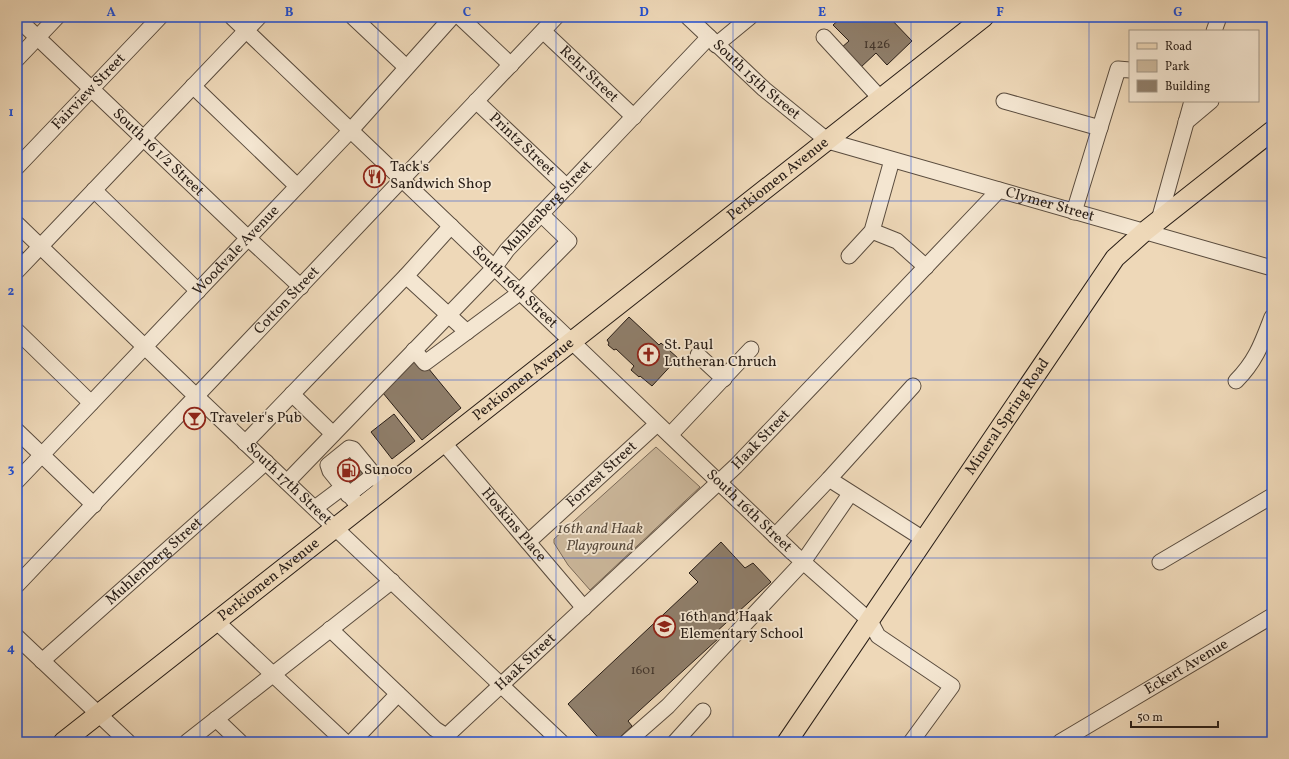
<svg xmlns="http://www.w3.org/2000/svg" width="1289" height="759" font-family="Vollkorn,serif">
<style>
.green{fill:#ccb89c;stroke:#7a6a59}
.building{fill:#8f7e6a;stroke:#281d16}
.lines{fill:none;stroke-linecap:round;stroke-linejoin:round}
.minor-casing{stroke:#5a4c3e;stroke-width:17}
.major-casing{stroke:#281d16;stroke-width:21}
.minor{stroke:#f4e6d1;stroke-width:15}
.major{stroke:#eed8b8;stroke-width:19}
.grid{fill:none;stroke:#1d4ed8;stroke-width:1;stroke-opacity:0.55}
.labels{text-anchor:middle;dominant-baseline:central;stroke-width:3.5;stroke-linejoin:round;paint-order:stroke}
.number-label{font-size:13px;fill:#42352b}
.street-label{font-size:15px;fill:#281d16;stroke:#f4e6d1}
.poi-label{font-size:15px;fill:#281d16;stroke:#f4e6d1;text-anchor:start}
.park-label{font-size:15px;font-style:italic;fill:#594c3e;stroke:#f4e6d1}
.neatline{fill:none;stroke:#1d4ed8;stroke-width:1.5}
.grid-label{font-size:13px;text-anchor:middle;font-weight:bold;fill:#1d4ed8}
</style>
<rect width="100%" height="100%" fill="#eed8b8"/>
<filter id="stains"><feTurbulence type="fractalNoise" baseFrequency=".005" numOctaves="4"/><feColorMatrix values="0 0 0 0 .2 0 0 0 0 .09 0 0 0 0 .02 0 0 0 .5 -.17"/></filter>
<radialGradient id="worn" r=".72"><stop offset=".6" stop-color="#630" stop-opacity="0"/><stop offset="1" stop-color="#630" stop-opacity=".3"/></radialGradient>
<polygon class="green" points="656,447 700,487 590,590 568,565 554,543 554,539"/>
<g class="building">
<polygon points="842,17 889,17 912,41 887,65 876,53 860,68 841,48 849,41 833,25"/>
<polygon points="17,247 27,256 17,267"/>
<polygon points="629,317 659,345 661,343 678,358 652,386 640,376 639,377 631,370 634,366 616,349 614,350 608,345 609,343 607,340"/>
<polygon points="419,357 461,408 422,440 383,393"/>
<polygon points="394,414 415,441 392,459 371,432"/>
<polygon points="346,453 365,476 351,487 333,463"/>
<polygon points="721,542 745,568 753,563 771,582 715,633 719,638 628,721 632,726 615,742 602,742 568,704 698,582 689,573"/>
</g>
<g class="lines">
<defs>
<g id="minor">
<path id="s1" d="M 232,17 L 793,553 L 870,621 L 878,636 L 952,686 L 911,742"/>
<polyline points="353,17 406,67"/>
<polyline points="460,17 511,65"/>
<path id="s2" d="M 688,17 L 764,89 L 828,141 L 1272,268"/>
<path id="s3" d="M 17,18 L 248,238 L 301,287"/>
<path id="s4" d="M 543,31 L 634,117"/>
<polyline points="1214,31 1219,17"/>
<polyline points="824,37 881,99"/>
<polyline points="716,45 750,17"/>
<polyline points="17,59 57,17"/>
<polyline points="193,86 297,186"/>
<path id="s5" d="M 476,101 L 567,187"/>
<polyline points="1004,101 1100,128"/>
<polyline points="1186,122 1211,101"/>
<path id="s6" d="M 17,167 L 160,17"/>
<polyline points="94,190 198,291"/>
<polyline points="1074,212 1118,69 1130,70"/>
<polyline points="1159,220 1192,101"/>
<path id="s7" d="M 17,224 L 197,397 L 561,742"/>
<polyline points="872,231 897,241 926,267"/>
<polyline points="849,256 872,231 892,160"/>
<polyline points="17,271 259,17"/>
<polyline points="406,276 467,332"/>
<polyline points="17,331 91,403"/>
<polyline points="414,350 425,363 514,297 569,241 541,214"/>
<polyline points="698,355 724,379"/>
<path d="M 1236,381 C 1256,361 1262,343 1272,317"/>
<polyline points="292,394 333,434"/>
<polyline points="17,431 94,505"/>
<polyline points="670,435 751,349"/>
<path id="s8" d="M 443,442 L 584,608"/>
<polyline points="245,443 406,276 451,226"/>
<polyline points="829,479 925,540"/>
<path id="s9" d="M 17,481 L 351,130 L 452,17"/>
<path id="s10" d="M 287,482 L 494,268 L 507,250 L 709,37"/>
<polyline points="348,495 374,475"/>
<polyline points="315,508 343,487"/>
<polyline points="360,508 330,471 328,465 349,448 353,449 385,488"/>
<polyline points="775,536 829,479 913,386"/>
<path id="s11" d="M 528,542 L 657,424"/>
<polyline points="1160,562 1272,496"/>
<path id="s12" d="M 17,585 L 556,17"/>
<polyline points="216,621 345,742"/>
<polyline points="330,629 435,729 446,736"/>
<polyline points="17,637 128,742"/>
<path id="s13" d="M 42,661 L 266,462"/>
<polyline points="216,719 240,742"/>
<polyline points="187,742 392,581"/>
<polyline points="352,742 398,694"/>
<path id="s14" d="M 440,742 L 736,466 L 999,190"/>
<polyline points="627,742 668,706 803,562 850,494"/>
<polyline points="675,742 703,711"/>
<path id="s15" d="M 1060,742 L 1272,616"/>
</g>
<g id="major">
<path id="s16" d="M 63,742 L 984,17"/>
<path id="s17" d="M 787,742 L 1115,258 L 1144,232 L 1272,131"/>
</g>
</defs>
<use href="#minor" class="minor-casing"/>
<use href="#major" class="major-casing"/>
<use href="#minor" class="minor"/>
<use href="#major" class="major"/>
</g>
<path class="grid" d="M 200,17 L 200,742M 378,17 L 378,742M 556,17 L 556,742M 733,17 L 733,742M 911,17 L 911,742M 1089,17 L 1089,742M 17,201 L 1272,201M 17,380 L 1272,380M 17,558 L 1272,558"/>
<defs>
<symbol id="restaurant-ring" viewBox="-11 -11 22 22"><circle r="9.5" fill="#f4e6d1" stroke="#8f2418" stroke-width="1.5"/><path d="M-5-6h1v4h1v-4h1v4h1v-4h1v5L-1.5 .5V6h-2V.5L-5-1ZM5-6V6H3V1.5H1.5Q1.5-4 5-6Z" fill="#8f2418"/></symbol>
<symbol id="church-ring" viewBox="-11 -11 22 22"><circle r="9.5" fill="#f4e6d1" stroke="#8f2418" stroke-width="1.5"/><path d="M-1.2-6h2.4v3.5h3.3v2.4h-3.3V6h-2.4V-.1h-3.3v-2.4h3.3Z" fill="#8f2418"/></symbol>
<symbol id="bar-ring" viewBox="-11 -11 22 22"><circle r="9.5" fill="#f4e6d1" stroke="#8f2418" stroke-width="1.5"/><path d="M-6-5H6L.8 .8V4.5H3.5V6h-7V4.5H-.8V.8Z" fill="#8f2418"/></symbol>
<symbol id="fuel-ring" viewBox="-11 -11 22 22"><circle r="9.5" fill="#f4e6d1" stroke="#8f2418" stroke-width="1.5"/><path d="M-5.5-6h7V0h2V4h1.3V-2.5L3-4.5l.8-.8L6-3V5H2.5V1h-1V6h-7ZM-4.2-4.7v3.2H.2V-4.7Z" fill="#8f2418"/></symbol>
<symbol id="school-ring" viewBox="-11 -11 22 22"><circle r="9.5" fill="#f4e6d1" stroke="#8f2418" stroke-width="1.5"/><path d="M0-5L7-2L0 1L-7-2ZM-4 1L0 2.5L4 1V4Q0 6-4 4Z" fill="#8f2418"/></symbol>
</defs>
<g fill-rule="evenodd">
<use href="#restaurant-ring" x="362" y="164" width="25" height="25"/>
<use href="#church-ring" x="636" y="342" width="25" height="25"/>
<use href="#bar-ring" x="182" y="406" width="25" height="25"/>
<use href="#fuel-ring" x="336" y="458" width="25" height="25"/>
<use href="#school-ring" x="652" y="614" width="25" height="25"/>
</g>
<g class="labels">
<g class="number-label">
<text x="877" y="45">1426</text>
<text x="643" y="671">1601</text>
</g>
<g class="street-label">
<text stroke="none"><textPath href="#s4" startOffset="63">Rehr Street</textPath></text>
<text stroke="none"><textPath href="#s2" startOffset="93">South 15th Street</textPath></text>
<text stroke="none"><textPath href="#s6" startOffset="104">Fairview Street</textPath></text>
<text stroke="none"><textPath href="#s5" startOffset="63">Printz Street</textPath></text>
<text stroke="none"><textPath href="#s3" startOffset="195">South 16 1/2 Street</textPath></text>
<text stroke="none"><textPath href="#s16" startOffset="910">Perkiomen Avenue</textPath></text>
<text stroke="none"><textPath href="#s2" startOffset="418">Clymer Street</textPath></text>
<text stroke="none"><textPath href="#s10" startOffset="378">Muhlenberg Street</textPath></text>
<text stroke="none"><textPath href="#s9" startOffset="318">Woodvale Avenue</textPath></text>
<text stroke="none"><textPath href="#s1" startOffset="391">South 16th Street</textPath></text>
<text stroke="none"><textPath href="#s12" startOffset="392">Cotton Street</textPath></text>
<text stroke="none"><textPath href="#s16" startOffset="586">Perkiomen Avenue</textPath></text>
<text stroke="none"><textPath href="#s17" startOffset="393">Mineral Spring Road</textPath></text>
<text stroke="none"><textPath href="#s14" startOffset="441">Haak Street</textPath></text>
<text stroke="none"><textPath href="#s11" startOffset="100">Forrest Street</textPath></text>
<text stroke="none"><textPath href="#s7" startOffset="376">South 17th Street</textPath></text>
<text stroke="none"><textPath href="#s1" startOffset="715">South 16th Street</textPath></text>
<text stroke="none"><textPath href="#s8" startOffset="109">Hoskins Place</textPath></text>
<text stroke="none"><textPath href="#s13" startOffset="150">Muhlenberg Street</textPath></text>
<text stroke="none"><textPath href="#s16" startOffset="262">Perkiomen Avenue</textPath></text>
<text stroke="none"><textPath href="#s14" startOffset="117">Haak Street</textPath></text>
<text stroke="none"><textPath href="#s15" startOffset="147">Eckert Avenue</textPath></text>
</g>
<g class="poi-label">
<text x="390" y="167">Tack's<tspan x="390" dy="17">Sandwich Shop</tspan></text>
<text x="664" y="345">St. Paul<tspan x="664" dy="17">Lutheran Chruch</tspan></text>
<text x="210" y="418">Traveler's Pub</text>
<text x="364" y="470">Sunoco</text>
<text x="680" y="617">16th and Haak<tspan x="680" dy="17">Elementary School</tspan></text>
</g>
<g class="park-label">
<text x="600" y="529">16th and Haak<tspan x="600" dy="17">Playground</tspan></text>
</g>
</g>
<rect width="1289" height="759" fill="none" stroke="#eed8b8" stroke-width="44"/>
<rect x="1129" y="30" width="130" height="72" fill="#f4e6d1" stroke="#a29686"/>
<rect x="1137" y="43" width="20" height="6" fill="#eed8b8" stroke="#a29686"/>
<text x="1165" y="50" font-size="12" fill="#281d16">Road</text>
<rect x="1137" y="60" width="20" height="12" fill="#ccb89c" stroke="#a29686"/>
<text x="1165" y="70" font-size="12" fill="#281d16">Park</text>
<rect x="1137" y="80" width="20" height="12" fill="#8f7e6a" stroke="#a29686"/>
<text x="1165" y="90" font-size="12" fill="#281d16">Building</text>
<path d="M1131 721v6h87v-6" fill="none" stroke="#281d16" stroke-width="2"/>
<text x="1137" y="721" font-size="12" fill="#281d16" stroke="#f4e6d1" stroke-width="3" paint-order="stroke">50 m</text>
<rect x="22" y="22" width="1245" height="715" class="neatline"/>
<g class="grid-label">
<text x="111" y="16">A</text>
<text x="289" y="16">B</text>
<text x="467" y="16">C</text>
<text x="644" y="16">D</text>
<text x="822" y="16">E</text>
<text x="1000" y="16">F</text>
<text x="1178" y="16">G</text>
<text x="11" y="116">1</text>
<text x="11" y="295">2</text>
<text x="11" y="473">3</text>
<text x="11" y="652">4</text>
</g>
<rect width="100%" height="100%" filter="url(#stains)"/>
<rect width="100%" height="100%" fill="url(#worn)"/>
</svg>
